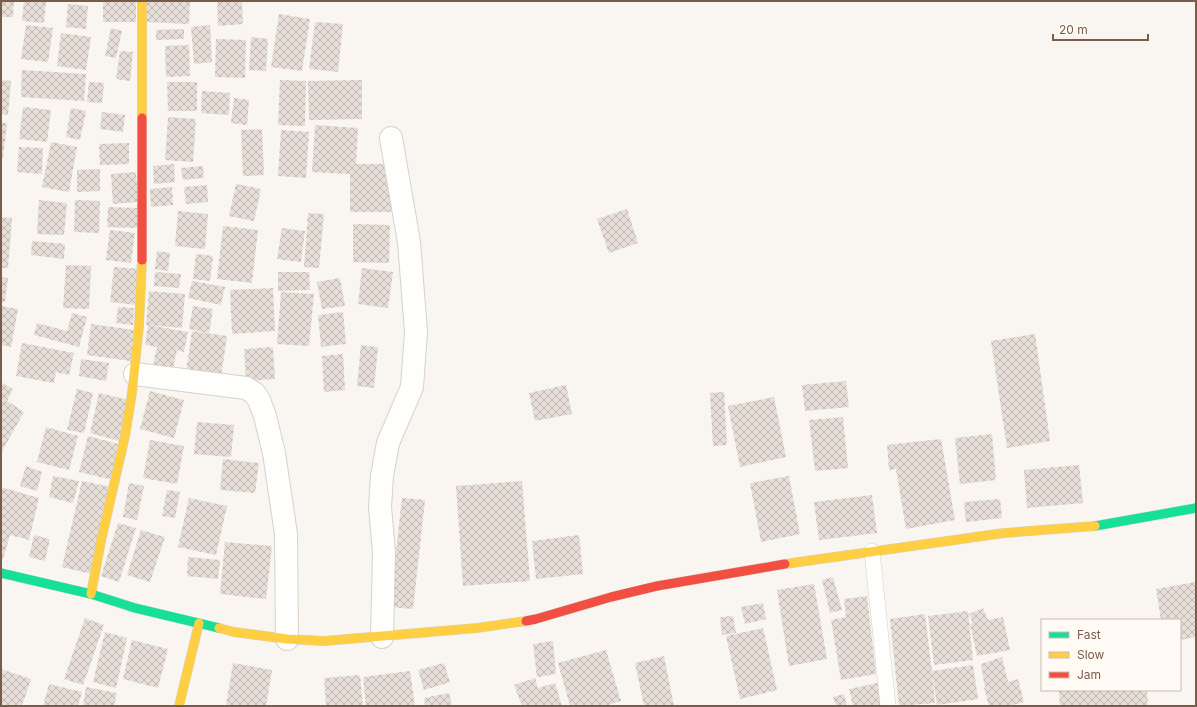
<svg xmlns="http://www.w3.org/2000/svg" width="1197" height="707" font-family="Inter,sans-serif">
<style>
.building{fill:url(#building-cross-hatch)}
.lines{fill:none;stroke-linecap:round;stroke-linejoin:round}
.lane-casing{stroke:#d7d1cb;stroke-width:16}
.street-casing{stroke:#d7d1cb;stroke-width:24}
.fast-casing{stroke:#d9d2cb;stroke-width:10}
.slow-casing{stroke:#d9d2cb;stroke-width:10}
.jam-casing{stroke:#d9d2cb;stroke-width:10}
.lane{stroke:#fefefd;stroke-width:15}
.street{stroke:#fefefd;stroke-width:22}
.fast{stroke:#16e098;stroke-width:9}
.slow{stroke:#ffcf43;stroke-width:9}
.jam{stroke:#f24e42;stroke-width:9}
</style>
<defs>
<pattern id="building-cross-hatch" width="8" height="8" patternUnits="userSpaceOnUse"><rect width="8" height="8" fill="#e6ded7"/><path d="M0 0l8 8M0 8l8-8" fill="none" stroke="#bfb7b1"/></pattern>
</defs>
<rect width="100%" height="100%" fill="#f9f5f0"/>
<g class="building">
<polygon points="1,1 14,1 13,17 1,17"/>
<polygon points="24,1 46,1 44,23 22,21"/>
<rect x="103" y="1" width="33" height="21"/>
<polygon points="147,1 190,1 189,24 146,22"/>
<polygon points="217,1 242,1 243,24 218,26"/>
<polygon points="68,4 88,6 86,29 66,27"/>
<polygon points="279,14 310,19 302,71 271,67"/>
<polygon points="315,22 343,24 338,72 309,69"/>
<polygon points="26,25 53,28 48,62 21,59"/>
<polygon points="210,25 212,62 194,64 191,27"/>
<polygon points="111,28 122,31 116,58 105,56"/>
<polygon points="184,29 184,39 156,40 156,30"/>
<polygon points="61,33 91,37 86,70 57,66"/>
<polygon points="251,37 268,39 266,71 249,70"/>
<polygon points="216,39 246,40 245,78 215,77"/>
<polygon points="189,45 190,76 166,77 165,46"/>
<polygon points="120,51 133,52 130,81 116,79"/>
<polygon points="22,70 86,74 84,101 21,97"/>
<polygon points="1,80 11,81 8,115 1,114"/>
<polygon points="280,80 306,81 305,126 278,125"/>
<polygon points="362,80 362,119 309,120 308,81"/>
<polygon points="89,82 104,83 102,103 87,102"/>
<polygon points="167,82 197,82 197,111 168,111"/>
<polygon points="202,91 230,93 229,115 201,113"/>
<polygon points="234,98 249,100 247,125 231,123"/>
<polygon points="23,107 51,110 47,142 19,139"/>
<polygon points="71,108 86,111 80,140 66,137"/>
<polygon points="102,112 125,115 123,132 100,129"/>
<polygon points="168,117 196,119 193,162 165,160"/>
<polygon points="1,123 7,123 3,158 1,157"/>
<polygon points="315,125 358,128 356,164 392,164 392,212 350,212 350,174 312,172"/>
<polygon points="262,129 264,175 243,176 241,130"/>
<polygon points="281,130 309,132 306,178 278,176"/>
<polygon points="51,142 77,147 69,192 42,187"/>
<polygon points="129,143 129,164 100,165 99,144"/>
<polygon points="19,147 43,148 42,174 17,172"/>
<polygon points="174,164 175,182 154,184 153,166"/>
<polygon points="203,166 204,178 183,180 181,168"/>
<polygon points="100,169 100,191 77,192 77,170"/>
<polygon points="136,172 138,202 113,204 111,174"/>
<polygon points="236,184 261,189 254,221 229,216"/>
<polygon points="207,185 208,202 186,204 184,187"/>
<polygon points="172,187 173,205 151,207 150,189"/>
<polygon points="39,200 67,203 64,235 37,234"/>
<polygon points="75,200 100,201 99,233 74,232"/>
<polygon points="108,207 139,208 138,228 107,227"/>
<polygon points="627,209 638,243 609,253 597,219"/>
<polygon points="178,211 208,214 205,249 175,246"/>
<polygon points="308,213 324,214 319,268 304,267"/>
<polygon points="1,217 12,218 8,268 1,268"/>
<polygon points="353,224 390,225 389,263 353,262"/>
<polygon points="223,226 258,230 252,283 217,279"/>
<polygon points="282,228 305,231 301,262 277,259"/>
<polygon points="110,230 135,233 131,263 106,260"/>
<polygon points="32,241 65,244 64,259 31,255"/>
<polygon points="157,251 170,253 168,271 155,269"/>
<polygon points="196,254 213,256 210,281 193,279"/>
<polygon points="66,265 91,266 89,309 63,308"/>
<polygon points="114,267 140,269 137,305 110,302"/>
<polygon points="362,268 393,272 388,308 358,304"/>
<polygon points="155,272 181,274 179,288 154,286"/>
<polygon points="278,272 309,272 310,290 278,291"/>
<polygon points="1,277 8,278 5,302 1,302"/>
<polygon points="340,278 345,306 322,309 317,282"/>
<polygon points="192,281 225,287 221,305 188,298"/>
<polygon points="273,288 275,331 232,334 230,290"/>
<polygon points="149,291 185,294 182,328 146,325"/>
<polygon points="281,292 314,294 309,346 277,344"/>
<polygon points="1,306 18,309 11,347 1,345"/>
<polygon points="193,306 213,309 209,333 189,329"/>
<polygon points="118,307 134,308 133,325 116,323"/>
<polygon points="343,312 346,344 321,347 318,315"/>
<polygon points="72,313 87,317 79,347 34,335 37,323 67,331"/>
<polygon points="91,324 135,330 131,361 87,355"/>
<polygon points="148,325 188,332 184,352 177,350 172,374 152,370 157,347 145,345"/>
<polygon points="192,331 227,336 220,384 185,379"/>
<polygon points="1035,334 1050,441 1007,448 991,341"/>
<polygon points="22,343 74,353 69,375 56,372 54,383 16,376"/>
<polygon points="361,345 378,347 374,388 357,386"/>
<polygon points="273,347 275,379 246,381 244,349"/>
<polygon points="343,354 345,390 324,392 322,356"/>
<polygon points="81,359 109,363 106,381 79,376"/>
<polygon points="846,381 849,407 805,411 802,385"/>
<polygon points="1,382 13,389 7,401 24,412 1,453"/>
<polygon points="566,385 572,414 535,421 529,393"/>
<polygon points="77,389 93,393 84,433 67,430"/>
<polygon points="150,391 184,400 174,438 140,429"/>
<polygon points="724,392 727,445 713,446 710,393"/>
<polygon points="99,393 129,400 119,441 90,433"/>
<polygon points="774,397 786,457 740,467 728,406"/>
<polygon points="843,417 848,468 815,471 809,420"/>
<polygon points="197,422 234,425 231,457 194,454"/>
<polygon points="46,427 78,436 69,470 37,462"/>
<polygon points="992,434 996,480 960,484 955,438"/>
<polygon points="88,436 122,445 113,480 79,472"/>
<polygon points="941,439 955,520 906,529 896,469 889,470 887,445"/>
<polygon points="150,440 184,446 177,484 143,478"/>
<polygon points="223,459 259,463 255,493 220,490"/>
<polygon points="1079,465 1083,503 1027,508 1024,470"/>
<polygon points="26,466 42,472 37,491 20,486"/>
<polygon points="53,476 79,481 73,503 49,497"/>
<polygon points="789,476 800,534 761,542 750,483"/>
<polygon points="82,481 111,487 91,574 62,567"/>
<polygon points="522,481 530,581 463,586 456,486"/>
<polygon points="129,483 144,486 137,520 123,517"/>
<polygon points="1,487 39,498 29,540 10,535 3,559 1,559"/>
<polygon points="167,490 180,492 175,518 162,516"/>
<polygon points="872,495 877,533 819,540 814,502"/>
<polygon points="189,498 227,506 216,555 178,547"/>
<polygon points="402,498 425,500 413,609 390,607"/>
<polygon points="1000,499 1002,518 966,522 964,502"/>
<polygon points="118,523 136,528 119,582 101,576"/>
<polygon points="141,530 165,537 150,582 127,575"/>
<polygon points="34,535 50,539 45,561 29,557"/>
<polygon points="579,535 583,574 536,579 532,541"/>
<polygon points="225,542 272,546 266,599 220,594"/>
<polygon points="188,557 220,560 218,579 187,576"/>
<polygon points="833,577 842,610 830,613 822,580"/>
<polygon points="1196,582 1196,637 1180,640 1180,620 1161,620 1156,589"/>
<polygon points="814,584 827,659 789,666 777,590"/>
<polygon points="867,596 876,674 841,680 831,620 846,617 844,599"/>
<polygon points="763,603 766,619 745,624 741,607"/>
<polygon points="983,608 988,620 1003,617 1010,650 977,656 970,624 973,623 969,614"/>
<polygon points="968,611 973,660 934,665 928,616"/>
<polygon points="925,614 932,671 973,665 978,699 937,705 932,673 935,703 899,706 890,619"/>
<polygon points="733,616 736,633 722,635 720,617"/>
<polygon points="85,618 104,625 83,685 64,679"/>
<polygon points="763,628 777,690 740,699 726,636"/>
<polygon points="105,632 127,638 116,688 93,682"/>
<polygon points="132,640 168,649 158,688 123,679"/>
<polygon points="553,641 556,674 537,677 533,644"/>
<polygon points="606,650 621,701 605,706 570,706 558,663"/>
<polygon points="664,656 674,706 644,706 635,663"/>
<polygon points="1002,657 1008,682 1018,679 1024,702 1009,706 989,706 984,688 985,688 981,664"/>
<polygon points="233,663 272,670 266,706 226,706"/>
<polygon points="444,663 450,682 424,690 418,670"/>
<polygon points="1,669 31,679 22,706 1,706"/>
<polygon points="410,671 415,706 366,706 363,677"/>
<polygon points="360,675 363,706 326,706 324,678"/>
<polygon points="535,678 538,688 555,683 562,706 522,706 514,685"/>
<polygon points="882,682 886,706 853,706 849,689"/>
<polygon points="49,684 82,692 78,706 43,706"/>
<polygon points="86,687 117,693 114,706 83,706"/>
<polygon points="1059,690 1147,690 1148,706 1060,706"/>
<polygon points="449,693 452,706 425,706 424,698"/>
<polygon points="844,694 847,706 836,706 833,697"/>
</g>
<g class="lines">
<defs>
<polyline id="lane" points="872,551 888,706"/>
<g id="street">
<polyline points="135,374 246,388 254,393 259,400 265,416 274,453 286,534 287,639"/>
<polyline points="382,637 384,552 380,507 382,476 388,443 412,387 416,332 409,242 391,138"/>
</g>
<g id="fast">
<polyline points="1095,526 1196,508"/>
<polyline points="1,573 91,594 135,608 219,628"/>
</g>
<g id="slow">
<polyline points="142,1 142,118"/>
<polyline points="785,564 1004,533 1095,526"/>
<polyline points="91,594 101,541 125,436 132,393 139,326 142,260"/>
<polyline points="219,628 234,632 287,639 324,641 477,628 526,621"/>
<polyline points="179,706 199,623"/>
</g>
<g id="jam">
<polyline points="142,260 142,118"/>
<polyline points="526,621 536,619 611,597 657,586 785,564"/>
</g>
</defs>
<use href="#lane" class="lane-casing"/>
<use href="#street" class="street-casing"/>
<use href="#fast" class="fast-casing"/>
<use href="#slow" class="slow-casing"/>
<use href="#jam" class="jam-casing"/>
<use href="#lane" class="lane"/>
<use href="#street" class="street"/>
<use href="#fast" class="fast"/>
<use href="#slow" class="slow"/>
<use href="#jam" class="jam"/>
</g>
<rect width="1197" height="707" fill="none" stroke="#7a5c4d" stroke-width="4"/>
<rect x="1041" y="619" width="140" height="72" fill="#fffaf3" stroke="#cabbb1"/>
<rect x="1049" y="632" width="20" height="6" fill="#16e098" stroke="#cabbb1"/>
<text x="1077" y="639" font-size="12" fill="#7a5c4d">Fast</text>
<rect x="1049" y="652" width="20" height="6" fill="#ffcf43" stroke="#cabbb1"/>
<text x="1077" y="659" font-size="12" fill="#7a5c4d">Slow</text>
<rect x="1049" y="672" width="20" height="6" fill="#f24e42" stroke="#cabbb1"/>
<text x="1077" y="679" font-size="12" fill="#7a5c4d">Jam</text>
<path d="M1053 34v6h95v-6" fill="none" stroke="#7a5c4d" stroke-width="2"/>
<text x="1059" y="34" font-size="12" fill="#7a5c4d" stroke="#fffaf3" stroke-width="3" paint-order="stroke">20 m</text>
</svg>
